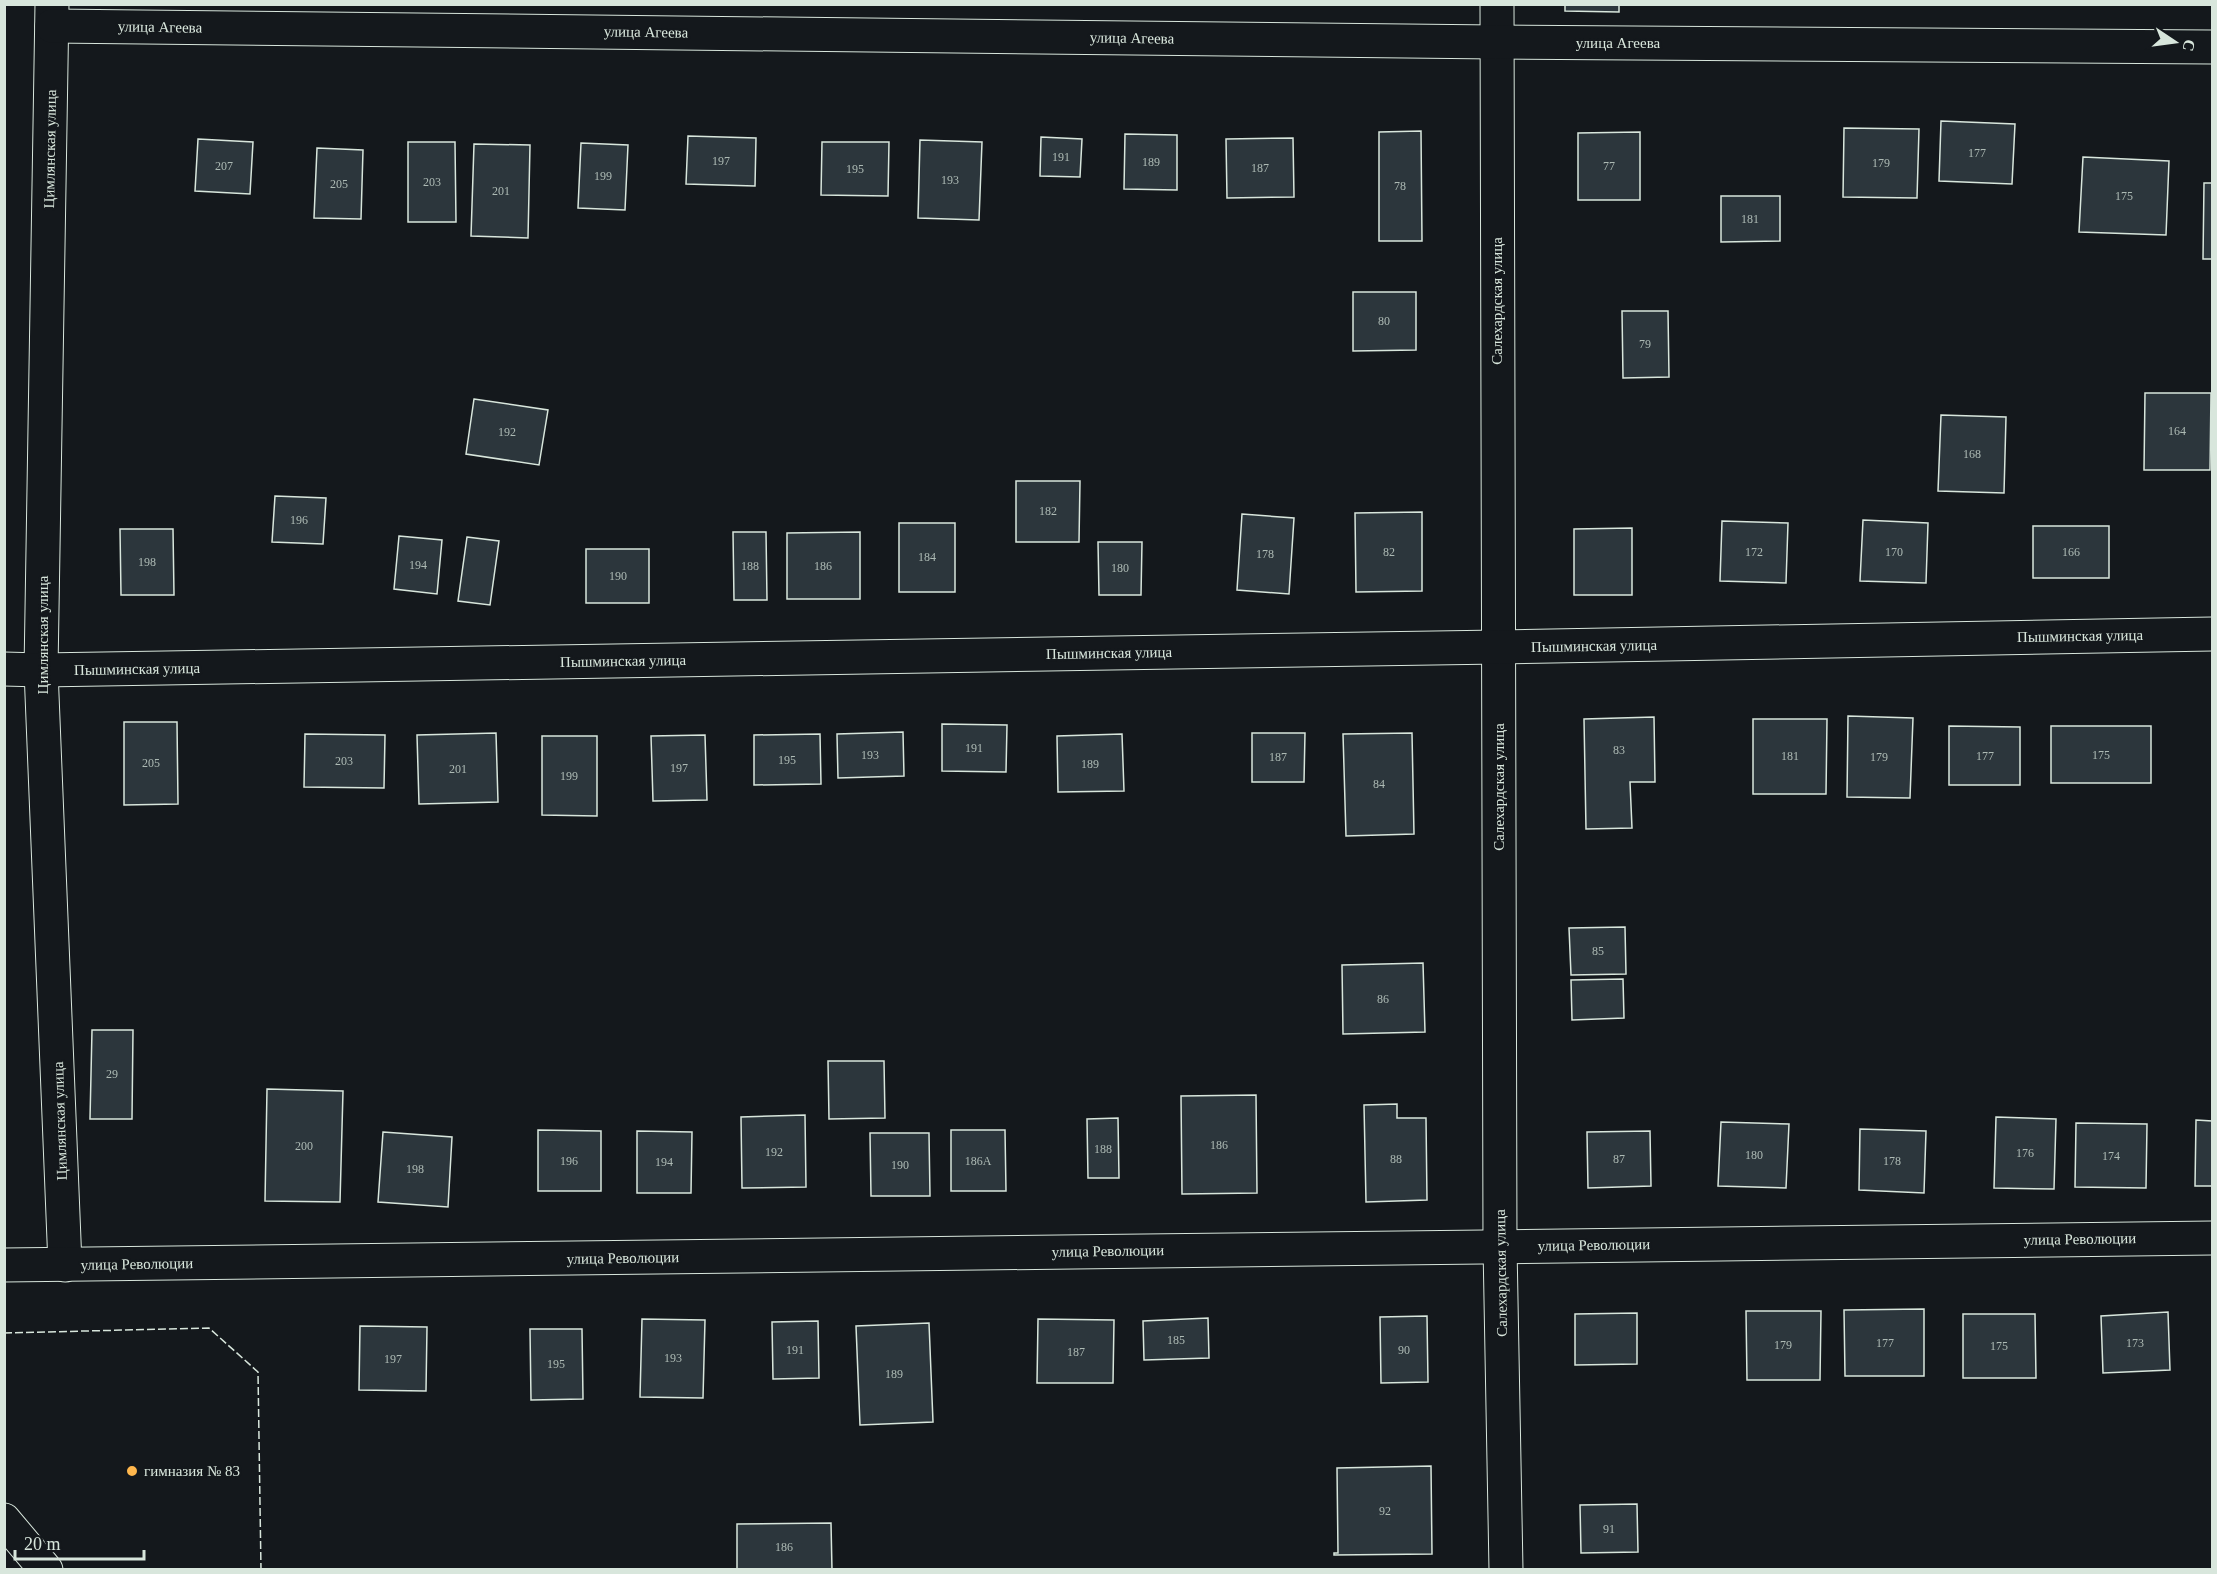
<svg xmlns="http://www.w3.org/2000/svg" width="2217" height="1574" font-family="Georgia,serif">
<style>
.building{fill:#2c363c;stroke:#d8e6dc;stroke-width:1.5}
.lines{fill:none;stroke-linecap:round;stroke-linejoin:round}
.minor-casing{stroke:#d8e6dc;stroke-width:35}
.minor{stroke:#14181c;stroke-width:33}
.fence{stroke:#d8e6dc;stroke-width:1.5;stroke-dasharray:8 3;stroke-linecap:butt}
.poi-dot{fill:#ffb74d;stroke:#14181c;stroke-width:2}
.labels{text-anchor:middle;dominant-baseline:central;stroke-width:4.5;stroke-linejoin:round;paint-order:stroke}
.number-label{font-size:12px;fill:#adbab4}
.street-label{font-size:15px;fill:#d8e6dc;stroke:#14181c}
.poi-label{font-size:15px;fill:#d8e6dc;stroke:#14181c;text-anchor:start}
</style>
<rect width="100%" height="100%" fill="#14181c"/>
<g class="building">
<polygon points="1565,4 1619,4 1619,12 1565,11"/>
<polygon points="1941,121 2015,124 2012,184 1939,181"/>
<polygon points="1844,128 1919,129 1917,198 1843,197"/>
<polygon points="1421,131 1422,241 1379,241 1379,132"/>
<polygon points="1640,132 1640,200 1578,200 1578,133"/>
<polygon points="1125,134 1177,135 1177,190 1124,189"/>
<polygon points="688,136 756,138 755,186 686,184"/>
<polygon points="1041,137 1082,139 1080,177 1040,176"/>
<polygon points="1293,138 1294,197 1227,198 1226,139"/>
<polygon points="198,139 253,142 250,194 195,191"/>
<polygon points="920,140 982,142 979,220 918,218"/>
<polygon points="408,142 455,142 456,222 408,222"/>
<polygon points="822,142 889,142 888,196 821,195"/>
<polygon points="581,143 628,145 625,210 578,208"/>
<polygon points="474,144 530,145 528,238 471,236"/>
<polygon points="317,148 363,150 361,219 314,218"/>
<polygon points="2083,157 2169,161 2166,235 2079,232"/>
<polygon points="2204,183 2212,183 2212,259 2203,259"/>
<polygon points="1721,196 1780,196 1780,241 1721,242"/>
<polygon points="1353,292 1416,292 1416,350 1353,351"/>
<polygon points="1622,311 1668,311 1669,377 1623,378"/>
<polygon points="2145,393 2211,393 2210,470 2144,470"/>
<polygon points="474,399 548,410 539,465 466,454"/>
<polygon points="1941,415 2006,417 2004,493 1938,491"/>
<polygon points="1016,481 1080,481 1079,542 1016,542"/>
<polygon points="275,496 326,498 323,544 272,542"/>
<polygon points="1422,512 1422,591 1356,592 1355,513"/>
<polygon points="1242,514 1294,518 1289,594 1237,590"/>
<polygon points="1863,520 1928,523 1926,583 1860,581"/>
<polygon points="1722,521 1788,523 1786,583 1720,581"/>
<rect x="899" y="523" width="56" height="69"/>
<rect x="2033" y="526" width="76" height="52"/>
<polygon points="1632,528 1632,595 1574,595 1574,529"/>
<polygon points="120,529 173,529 174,595 121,595"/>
<polygon points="733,532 766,532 767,600 734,600"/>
<polygon points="860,532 860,599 787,599 787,533"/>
<polygon points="399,536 442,540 437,594 394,589"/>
<polygon points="467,537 499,541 490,605 458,601"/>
<polygon points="1098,542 1142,542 1141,595 1099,595"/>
<rect x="586" y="549" width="63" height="54"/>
<polygon points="1848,716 1913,718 1910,798 1847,797"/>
<polygon points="1654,717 1655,782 1630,782 1632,828 1586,829 1584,719"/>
<polygon points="1753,719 1827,719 1826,794 1753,794"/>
<polygon points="124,722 177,722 178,804 124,805"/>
<polygon points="942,724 1007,725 1006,772 942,771"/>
<polygon points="1949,726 2020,727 2020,785 1949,785"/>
<rect x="2051" y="726" width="100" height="57"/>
<polygon points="903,732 904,776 838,778 837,734"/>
<polygon points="496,733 498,802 419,804 417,735"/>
<polygon points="1252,733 1305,733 1304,782 1252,782"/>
<polygon points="1412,733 1414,834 1346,836 1343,734"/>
<polygon points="305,734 385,735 384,788 304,787"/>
<polygon points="820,734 821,784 754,785 754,735"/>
<polygon points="1122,734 1124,791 1058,792 1057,736"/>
<polygon points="705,735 707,800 653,801 651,736"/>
<polygon points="542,736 597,736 597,816 542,815"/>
<polygon points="1625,927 1626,974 1571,975 1569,928"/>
<polygon points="1423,963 1425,1032 1343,1034 1342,965"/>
<polygon points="1623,979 1624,1018 1572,1020 1571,980"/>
<polygon points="92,1030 133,1030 132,1119 90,1119"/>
<polygon points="828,1061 884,1061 885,1118 829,1119"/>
<polygon points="267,1089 343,1091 340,1202 265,1201"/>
<polygon points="1256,1095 1257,1193 1182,1194 1181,1096"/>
<polygon points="1397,1104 1397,1118 1426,1118 1427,1200 1366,1202 1364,1105"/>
<polygon points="805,1115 806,1187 742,1188 741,1117"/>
<polygon points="1996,1117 2056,1119 2054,1189 1994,1188"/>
<polygon points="1118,1118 1119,1178 1088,1178 1087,1119"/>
<polygon points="2196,1120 2212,1121 2212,1186 2195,1186"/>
<polygon points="1721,1122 1789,1124 1786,1188 1718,1186"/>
<polygon points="2076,1123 2147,1124 2146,1188 2075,1187"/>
<polygon points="1860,1129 1926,1131 1924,1193 1859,1190"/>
<polygon points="538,1130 601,1131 601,1191 538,1191"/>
<polygon points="951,1130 1005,1130 1006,1191 951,1191"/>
<polygon points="637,1131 692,1132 691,1193 637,1193"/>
<polygon points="1650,1131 1651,1186 1588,1188 1587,1132"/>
<polygon points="383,1132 452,1137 448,1207 378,1202"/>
<polygon points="870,1133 929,1133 930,1196 871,1196"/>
<polygon points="1924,1309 1924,1376 1845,1376 1844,1310"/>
<polygon points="1746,1311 1821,1311 1820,1380 1747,1380"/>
<polygon points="2168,1312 2170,1370 2103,1373 2101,1316"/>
<polygon points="1637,1313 1637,1364 1575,1365 1575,1314"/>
<polygon points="1963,1314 2035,1314 2036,1378 1963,1378"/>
<polygon points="1427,1316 1428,1382 1381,1383 1380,1317"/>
<polygon points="1208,1318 1209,1358 1144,1360 1143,1321"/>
<polygon points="642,1319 705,1320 703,1398 640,1397"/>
<polygon points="1038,1319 1114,1320 1113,1383 1037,1383"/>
<polygon points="818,1321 819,1378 773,1379 772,1322"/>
<polygon points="929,1323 933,1422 860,1425 856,1326"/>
<polygon points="360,1326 427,1327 426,1391 359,1390"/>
<polygon points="530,1329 582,1329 583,1399 531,1400"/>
<polygon points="1431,1466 1432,1554 1334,1555 1334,1553 1338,1553 1337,1468"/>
<polygon points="1637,1504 1638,1552 1581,1553 1580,1505"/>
<polygon points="831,1523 832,1570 737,1570 737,1524"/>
</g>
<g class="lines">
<defs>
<g id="minor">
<polyline points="52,4 41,670 65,1265"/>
<polyline points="1497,4 1500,1246 1506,1570"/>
<polyline points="52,26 1496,42 2212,47"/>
<polyline points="4,669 41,670 1499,647 2212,634"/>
<polyline points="4,1265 2212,1238"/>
<polyline points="4,1520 46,1570"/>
</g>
</defs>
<use href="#minor" class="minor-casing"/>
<use href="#minor" class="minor"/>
<polyline class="fence" points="4,1333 209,1328 258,1372 261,1570"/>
</g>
<circle class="poi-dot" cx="132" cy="1471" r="6"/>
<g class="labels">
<g class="number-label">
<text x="1977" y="153">177</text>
<text x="1061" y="157">191</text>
<text x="721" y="161">197</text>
<text x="1151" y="162">189</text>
<text x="1881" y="163">179</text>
<text x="224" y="166">207</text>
<text x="1609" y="166">77</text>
<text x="1260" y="168">187</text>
<text x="855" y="169">195</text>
<text x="603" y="176">199</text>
<text x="950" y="180">193</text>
<text x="432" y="182">203</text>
<text x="339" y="184">205</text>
<text x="1400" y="186">78</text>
<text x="501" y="191">201</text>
<text x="2124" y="196">175</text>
<text x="1750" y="219">181</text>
<text x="1384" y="321">80</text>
<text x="1645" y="344">79</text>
<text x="2177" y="431">164</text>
<text x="507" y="432">192</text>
<text x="1972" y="454">168</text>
<text x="1048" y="511">182</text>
<text x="299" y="520">196</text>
<text x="1389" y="552">82</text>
<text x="1754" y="552">172</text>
<text x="1894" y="552">170</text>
<text x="2071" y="552">166</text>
<text x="1265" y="554">178</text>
<text x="927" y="557">184</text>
<text x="147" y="562">198</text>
<text x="418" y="565">194</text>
<text x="750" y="566">188</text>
<text x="823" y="566">186</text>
<text x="1120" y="568">180</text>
<text x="618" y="576">190</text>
<text x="974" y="748">191</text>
<text x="1619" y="750">83</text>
<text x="870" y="755">193</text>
<text x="2101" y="755">175</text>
<text x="1790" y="756">181</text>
<text x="1985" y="756">177</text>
<text x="1278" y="757">187</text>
<text x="1879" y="757">179</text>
<text x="787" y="760">195</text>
<text x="344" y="761">203</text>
<text x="151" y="763">205</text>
<text x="1090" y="764">189</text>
<text x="679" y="768">197</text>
<text x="458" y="769">201</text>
<text x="569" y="776">199</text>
<text x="1379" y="784">84</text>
<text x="1598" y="951">85</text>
<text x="1383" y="999">86</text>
<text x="112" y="1074">29</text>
<text x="1219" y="1145">186</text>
<text x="304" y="1146">200</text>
<text x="1103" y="1149">188</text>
<text x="774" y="1152">192</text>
<text x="2025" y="1153">176</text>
<text x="1754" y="1155">180</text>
<text x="2111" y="1156">174</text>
<text x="1396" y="1159">88</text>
<text x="1619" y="1159">87</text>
<text x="569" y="1161">196</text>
<text x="978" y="1161">186А</text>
<text x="1892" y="1161">178</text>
<text x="664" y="1162">194</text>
<text x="900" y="1165">190</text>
<text x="415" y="1169">198</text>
<text x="1176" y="1340">185</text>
<text x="1885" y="1343">177</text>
<text x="2135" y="1343">173</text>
<text x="1783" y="1345">179</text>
<text x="1999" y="1346">175</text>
<text x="795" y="1350">191</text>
<text x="1404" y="1350">90</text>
<text x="1076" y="1352">187</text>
<text x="673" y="1358">193</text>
<text x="393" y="1359">197</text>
<text x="556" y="1364">195</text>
<text x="894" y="1374">189</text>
<text x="1385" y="1511">92</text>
<text x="1609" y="1529">91</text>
<text x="784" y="1547">186</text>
</g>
<g class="street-label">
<text transform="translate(160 27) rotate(1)">улица Агеева</text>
<text transform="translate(646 32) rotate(1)">улица Агеева</text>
<text transform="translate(1132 38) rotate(1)">улица Агеева</text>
<text x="1618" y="43">улица Агеева</text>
<text transform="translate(50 149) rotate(-89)">Цимлянская улица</text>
<text transform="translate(1497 301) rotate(-90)">Салехардская улица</text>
<text transform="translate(43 635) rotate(-90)">Цимлянская улица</text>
<text transform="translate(2080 636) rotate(-1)">Пышминская улица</text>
<text transform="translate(1594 646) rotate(-1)">Пышминская улица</text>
<text transform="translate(1109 653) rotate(-1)">Пышминская улица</text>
<text transform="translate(623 661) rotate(-1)">Пышминская улица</text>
<text transform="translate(137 669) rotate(-1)">Пышминская улица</text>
<text transform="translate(1499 787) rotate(-90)">Салехардская улица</text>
<text transform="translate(60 1121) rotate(-92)">Цимлянская улица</text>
<text transform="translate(2080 1239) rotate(-1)">улица Революции</text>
<text transform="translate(1594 1245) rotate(-1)">улица Революции</text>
<text transform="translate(1108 1251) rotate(-1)">улица Революции</text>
<text transform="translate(623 1258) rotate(-1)">улица Революции</text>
<text transform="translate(137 1264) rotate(-1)">улица Революции</text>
<text transform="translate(1501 1273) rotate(-91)">Салехардская улица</text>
</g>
<g class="poi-label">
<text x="144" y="1471">гимназия № 83</text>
</g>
</g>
<rect width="2217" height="1574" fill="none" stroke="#d8e6dc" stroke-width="12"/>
<g transform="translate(2175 42) rotate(103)" stroke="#14181c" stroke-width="4.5" paint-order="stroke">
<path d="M0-4.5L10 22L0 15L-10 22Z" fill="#d8e6dc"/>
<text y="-9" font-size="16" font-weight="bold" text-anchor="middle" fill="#d8e6dc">С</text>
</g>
<path d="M15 1550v9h129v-9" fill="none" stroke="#d8e6dc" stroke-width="3"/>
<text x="24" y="1550" font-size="18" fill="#d8e6dc" stroke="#14181c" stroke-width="4.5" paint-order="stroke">20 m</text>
</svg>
